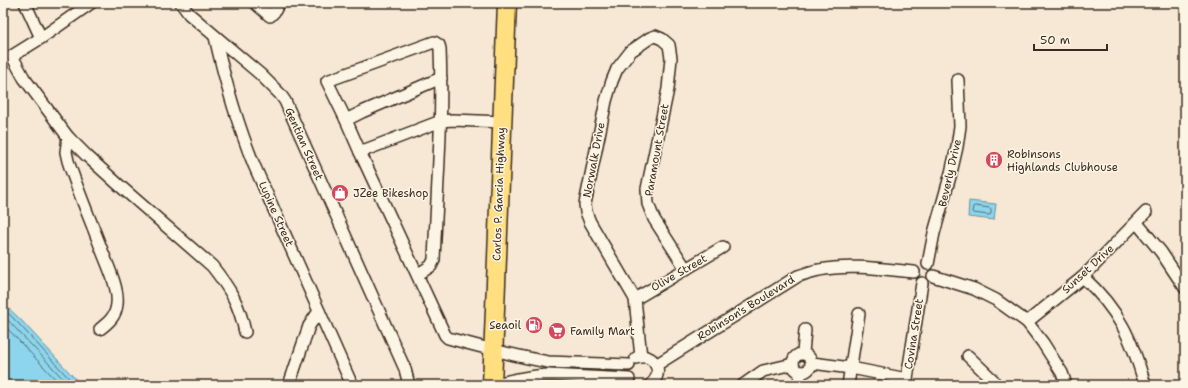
<svg xmlns="http://www.w3.org/2000/svg" width="1188" height="388" font-family="'Shantell Sans',sans-serif">
<style>
.water{fill:#8cd5ed;stroke:#6c919a}
.lines{fill:none;stroke-linecap:round;stroke-linejoin:round}
.shore{stroke:#5b6e71;stroke-width:1}
.minor-casing{stroke:#3b2a1e;stroke-width:14}
.trunk-casing{stroke:#3b2a1e;stroke-width:21}
.minor{stroke:#fcf5e5;stroke-width:11}
.trunk{stroke:#ffdf80;stroke-width:18}
.labels{text-anchor:middle;dominant-baseline:central;stroke-width:3;stroke-linejoin:round;paint-order:stroke}
.street-label{font-size:11px;fill:#3b2a1e;stroke:#fcf5e5}
.poi-label{font-size:11px;fill:#3b2a1e;stroke:#fcf5e5;text-anchor:start}
</style>
<rect width="100%" height="100%" fill="#f6e8d4"/>
<filter id="ink" filterUnits="userSpaceOnUse"><feTurbulence type="fractalNoise" baseFrequency=".025" numOctaves="2"/><feDisplacementMap in="SourceGraphic" scale="8" xChannelSelector="R" yChannelSelector="G"/><feConvolveMatrix kernelMatrix="1 2 1 2 8 2 1 2 1" color-interpolation-filters="sRGB"/></filter>
<g filter="url(#ink)">
<g class="water">
<polygon points="969,201 996,204 994,220 968,217"/>
<polygon points="3,303 21,320 81,385 8,385 3,379"/>
</g>
<g class="lines">
<g class="shore">
<polygon points="975,206 990,208 991,209 991,214 989,215 973,213 972,212 973,207"/>
<polyline points="3,308 18,323 75,385"/>
<polyline points="3,315 69,385"/>
<polyline points="3,324 61,385"/>
</g>
<defs>
<g id="minor">
<polyline points="25,3 41,38"/>
<path d="M 91,3 L 41,38 L 12,56 L 24,78 L 68,137 L 87,156 L 120,186 L 212,266 C 230,289 239,303 245,332"/>
<polyline points="181,3 189,14 195,19 260,74 280,94 285,101 405,369 409,385"/>
<polyline points="255,3 270,16 274,12 279,3"/>
<path d="M 215,37 C 225,81 237,123 254,165 L 352,385"/>
<polyline points="346,120 362,112 441,78"/>
<path d="M 68,137 L 66,152 L 68,161 C 78,191 90,219 101,248 C 107,264 119,288 117,304 C 116,316 109,322 100,329"/>
<polyline points="360,152 441,121 453,120 502,122"/>
<polyline points="1137,223 1161,252 1185,288"/>
<polyline points="928,264 934,233 951,173 957,147 960,126 958,80"/>
<path d="M 417,275 L 431,266 L 434,260 C 437,190 443,119 440,49 L 439,45 L 434,42 L 327,81 L 346,120 L 360,152 L 445,335 L 448,338 C 481,347 514,356 548,362 L 629,365"/>
<polyline points="933,276 974,289 996,300 1027,322 1043,343 1062,373 1066,385"/>
<path d="M 1083,277 C 1119,310 1132,339 1145,385"/>
<polyline points="635,299 723,247"/>
<polyline points="1027,322 1083,277 1146,212"/>
<polyline points="803,353 805,330"/>
<circle cx="802" cy="363" r="9"/>
<polyline points="968,356 993,380 996,385"/>
<polyline points="641,357 635,299 590,222 586,212 585,204 606,101 612,81 617,69 631,51 650,38 655,36 662,39 669,45 671,58 668,89 647,189 648,204 654,219 686,269"/>
<path d="M 636,358 C 654,351 666,373 650,385"/>
<polyline points="812,363 851,368 907,379"/>
<path d="M 656,365 L 798,276 C 805,274 812,271 819,270 C 850,264 882,269 914,272"/>
<polyline points="289,385 309,326 319,311"/>
<path d="M 492,385 C 511,380 529,376 548,375 L 629,379"/>
<polyline points="743,385 763,371 793,364"/>
<polyline points="798,385 801,372"/>
<polyline points="848,385 859,314"/>
<polyline points="906,385 922,283"/>
</g>
<polyline id="trunk" points="492,385 507,3"/>
</defs>
<use href="#minor" class="minor-casing"/>
<use href="#trunk" class="trunk-casing"/>
<use href="#minor" class="minor"/>
<use href="#trunk" class="trunk"/>
</g>
</g>
<defs>
<symbol id="building-disc" viewBox="-11 -11 22 22"><circle r="9.5" fill="#d1495b" stroke="#fcf5e5"/><path d="M-4-6H4V6H1V3H-1V6H-4ZM-2.5-4.3h1.7v1.8h-1.7ZM.8-4.3h1.7v1.8H.8ZM-2.5-1h1.7V.8h-1.7ZM.8-1h1.7V.8H.8Z" fill="#fff"/></symbol>
<symbol id="shop-disc" viewBox="-11 -11 22 22"><circle r="9.5" fill="#d1495b" stroke="#fcf5e5"/><path d="M-5-2.5h2.3a2.7 3.5 0 0 1 5.4 0H5L5.5 6h-11ZM-1.5-2.5h3a1.5 2.3 0 0 0-3 0Z" fill="#fff"/></symbol>
<symbol id="fuel-disc" viewBox="-11 -11 22 22"><circle r="9.5" fill="#d1495b" stroke="#fcf5e5"/><path d="M-5.5-6h7V0h2V4h1.3V-2.5L3-4.5l.8-.8L6-3V5H2.5V1h-1V6h-7ZM-4.2-4.7v3.2H.2V-4.7Z" fill="#fff"/></symbol>
<symbol id="supermarket-disc" viewBox="-11 -11 22 22"><circle r="9.5" fill="#d1495b" stroke="#fcf5e5"/><path d="M-6-5.5h2.5l.6 2H6L4.5 2H-2.5L-4.4-4H-6ZM-1.5 3.2a1.3 1.3 0 1 0 .1 0ZM3 3.2a1.3 1.3 0 1 0 .1 0Z" fill="#fff"/></symbol>
</defs>
<g fill-rule="evenodd">
<use href="#building-disc" x="984" y="150" width="20" height="20"/>
<use href="#shop-disc" x="330" y="183" width="20" height="20"/>
<use href="#fuel-disc" x="524" y="315" width="20" height="20"/>
<use href="#supermarket-disc" x="547" y="321" width="20" height="20"/>
</g>
<g class="labels">
<g class="street-label">
<text transform="translate(304 144) rotate(66)">Gentian Street</text>
<text transform="translate(657 150) rotate(-80)">Paramount Street</text>
<text transform="translate(594 160) rotate(-79)">Norwalk Drive</text>
<text transform="translate(950 173) rotate(-77)">Beverly Drive</text>
<text transform="translate(499 194) rotate(-88)">Carlos P. Garcia Highway</text>
<text transform="translate(276 214) rotate(66)">Lupine Street</text>
<text transform="translate(1088 269) rotate(-43)">Sunset Drive</text>
<text transform="translate(679 273) rotate(-30)">Olive Street</text>
<text transform="translate(746 308) rotate(-32)">Robinson's Boulevard</text>
<text transform="translate(914 334) rotate(-81)">Covina Street</text>
</g>
<g class="poi-label">
<text x="1007" y="154">Robinsons<tspan x="1007" dy="13">Highlands Clubhouse</tspan></text>
<text x="353" y="193">JZee Bikeshop</text>
<text x="521" y="325" text-anchor="end">Seaoil</text>
<text x="570" y="331">Family Mart</text>
</g>
</g>
<rect width="1188" height="388" fill="none" stroke="#fcf5e5" stroke-width="16"/>
<rect x="8" y="8" width="1172" height="372" fill="none" stroke="#3b2a1e" stroke-width="1.5" filter="url(#ink)"/>
<path d="M1034 44v6h73v-6" fill="none" stroke="#3b2a1e" stroke-width="2"/>
<text x="1040" y="44" font-size="12" fill="#3b2a1e" stroke="#fcf5e5" stroke-width="3" paint-order="stroke">50 m</text>
</svg>
